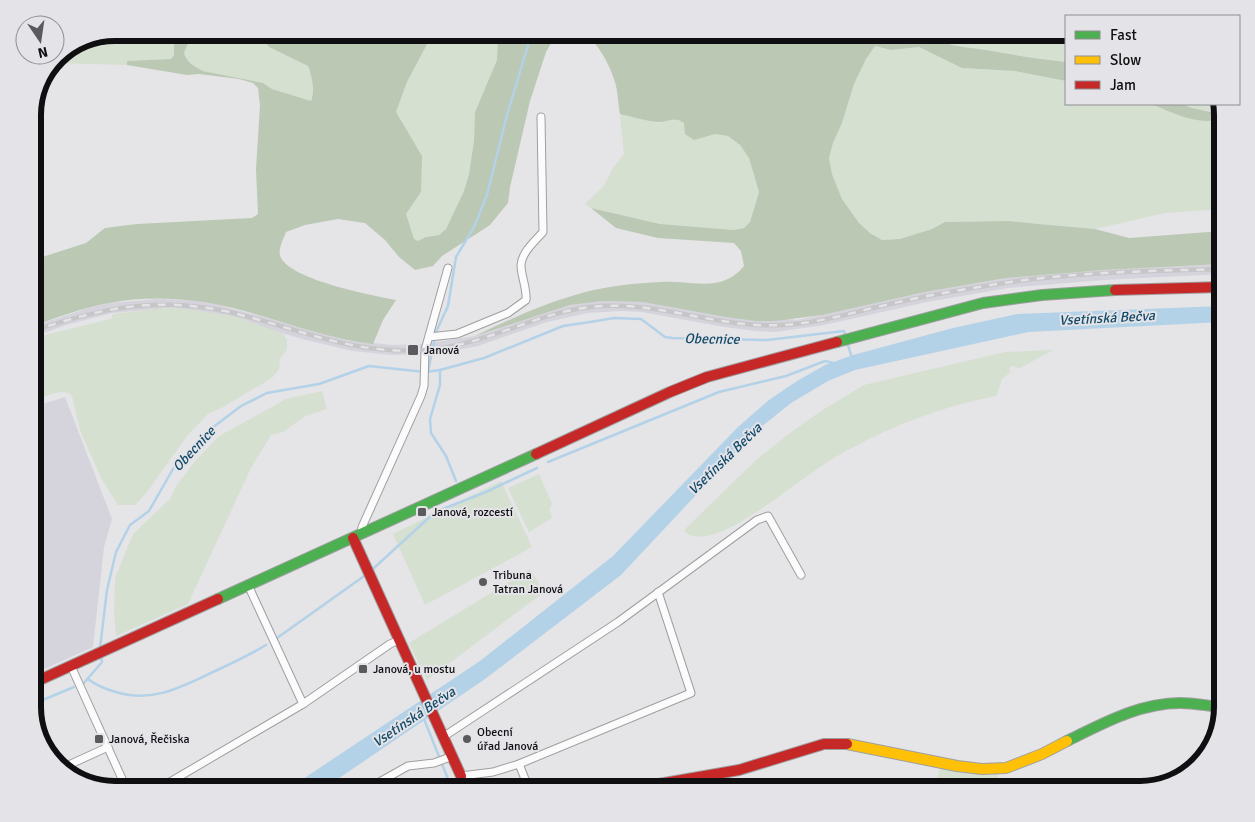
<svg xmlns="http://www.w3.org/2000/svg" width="1255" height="822" font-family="Signika,sans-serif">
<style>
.built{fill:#d5d4dc}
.green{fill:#d6e0d1}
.forest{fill:#bbc8b3}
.water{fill:#b3d2e8}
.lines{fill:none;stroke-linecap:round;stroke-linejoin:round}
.stream{stroke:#b3d2e8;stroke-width:2.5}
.street-casing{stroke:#9f9fa1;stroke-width:9}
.fast-casing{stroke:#9f9fa1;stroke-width:12}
.slow-casing{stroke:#9f9fa1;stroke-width:12}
.jam-casing{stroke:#9f9fa1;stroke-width:12}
.street{stroke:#fbfbfb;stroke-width:7}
.fast{stroke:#4caf50;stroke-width:10}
.slow{stroke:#ffc107;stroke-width:10}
.jam{stroke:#c62828;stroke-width:10}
.rail-casing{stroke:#c6c5c7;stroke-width:4.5}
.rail{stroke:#e4e3e8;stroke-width:2.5;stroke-dasharray:8;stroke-linecap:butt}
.poi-dot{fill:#5a5a5c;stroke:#e4e3e8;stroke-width:2}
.labels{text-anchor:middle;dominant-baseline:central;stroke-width:4;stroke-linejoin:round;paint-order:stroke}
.poi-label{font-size:12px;fill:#0f0f11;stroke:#e4e3e8;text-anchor:start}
.water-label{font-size:14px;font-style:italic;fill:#134b68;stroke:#e4e3e8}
.rim{fill:none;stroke:#0f0f11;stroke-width:6}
</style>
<rect width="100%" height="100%" fill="#e5e4e7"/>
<g class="built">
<polygon points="1222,264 1222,274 1104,280 1008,288 927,302 824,325 775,332 755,331 724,327 642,312 622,311 587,313 547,322 478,346 442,353 426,354 392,355 353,351 306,340 229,318 157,309 112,313 66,325 33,337 33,326 89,308 110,303 157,299 191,300 211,303 355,341 392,345 425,344 475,336 570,305 603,301 643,302 797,320 925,292 1006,278 1103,270"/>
<polygon points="65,397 112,519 104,547 93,647 33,674 33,407"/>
</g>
<g class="green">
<polygon points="115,33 174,33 174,55 171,59 127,61 127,65 54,63 57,57"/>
<path d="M 192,33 L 258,33 L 269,47 L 308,66 C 312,76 314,91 311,101 L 272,89 L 263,83 L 203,71 C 194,66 187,63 184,53 Z"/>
<polygon points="433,33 498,33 497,60 475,112 474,141 469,174 464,191 446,229 439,235 426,237 418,241 414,239 406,214 421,192 396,112 407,82"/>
<path d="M 923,33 L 1066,33 L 1066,62 C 1040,60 1015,55 990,51 C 968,47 941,45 923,33 Z"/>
<polygon points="875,46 891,50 919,47 962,68 1015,71 1066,81 1066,104 1151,104 1181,116 1213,121 1222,119 1222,209 1165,213 1095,229 1008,221 945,222 932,229 900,239 882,240 870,233 859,223 842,199 832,174 829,158 833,143 842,123 854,84 866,59"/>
<path d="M 1181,104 L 1220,104 L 1222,109 C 1207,112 1195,110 1181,104 Z"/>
<polygon points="620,114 658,123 670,119 679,119 684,123 694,140 715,134 728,136 740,145 749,158 759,192 750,222 744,228 734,230 660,224 591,208 585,204 603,187 613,168 624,154"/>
<path d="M 172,307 L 234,316 L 283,334 L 287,340 L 287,350 L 280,358 L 279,369 L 272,378 L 223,407 L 208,414 L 187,436 L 147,492 L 135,505 L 118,505 L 101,478 L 80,430 L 72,396 C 62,386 44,398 33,402 L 33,338 L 106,320 L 112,318 L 112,314 Z"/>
<path d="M 1053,350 L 1018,369 L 1014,366 L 1010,367 L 1009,371 L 1011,372 L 1002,379 L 996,396 C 945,406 895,424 850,449 C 832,458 815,471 799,482 C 780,495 704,557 684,530 L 754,462 L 787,435 L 821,411 L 864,385 L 1005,352 Z"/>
<polygon points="322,391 327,409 305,416 283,432 271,435 251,468 188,604 116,636 114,612 115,578 133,534 170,499 176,486 196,460 219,436 261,413 286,399"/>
<polygon points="539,474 552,504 549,510 552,518 529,532 508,488"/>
<polygon points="501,481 532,547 425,605 393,534"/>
<polygon points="530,569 544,592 427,680 409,643"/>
<polygon points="940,766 968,771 999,773 995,789 935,789"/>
</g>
<g class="forest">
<path d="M 174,32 L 192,33 L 184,53 C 187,63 194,66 203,71 L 263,83 L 272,89 L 311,101 C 315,91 312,76 308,66 L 269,47 L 258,33 L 433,33 L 407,82 L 396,112 L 422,156 L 421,192 L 406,214 L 414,239 L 418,241 L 426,237 L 439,235 L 446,229 L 464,191 L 469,174 L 474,141 L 475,112 L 497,60 L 498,33 L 923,33 C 940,45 965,47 986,50 C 1013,55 1039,59 1066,62 L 1066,81 L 1015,71 L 962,68 L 919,47 L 891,50 L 875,46 L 866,59 L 854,84 L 842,123 L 833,143 L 829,158 L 832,174 L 842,199 L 859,223 L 870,233 L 882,240 L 900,239 L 932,229 L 945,222 L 1008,221 L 1039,224 L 1095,229 L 1129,238 L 1222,231 L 1222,264 L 1103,270 L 1006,278 L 925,292 L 822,315 L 775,321 L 756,321 L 726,317 L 643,302 L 603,301 L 570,305 L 475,336 C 510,319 545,303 582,293 C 607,286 636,283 662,282 C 693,280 721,294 744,266 L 741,251 L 734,243 L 658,238 L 616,228 L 591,208 L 660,224 L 734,230 L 744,228 L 750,222 L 759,192 L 749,158 L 740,145 L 728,136 L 715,134 L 694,140 L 685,134 L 684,123 C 674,115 667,123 657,122 C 644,121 631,116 620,114 C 618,103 618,92 615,82 C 610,65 598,42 583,33 L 551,43 L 546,52 L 530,101 L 510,187 L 508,203 L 490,225 L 442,256 L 433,266 L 415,270 L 399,257 L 385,240 L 365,223 L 338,219 L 305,225 L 286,232 C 283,240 277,250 281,258 C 293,280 370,295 396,300 L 383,320 L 373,344 C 325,338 280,320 233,308 C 194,298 150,295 109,303 C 83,308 58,317 33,326 L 33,260 L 86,243 L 105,228 L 137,224 L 252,218 L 258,214 L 256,169 L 260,106 L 258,88 L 253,83 L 239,79 L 199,74 L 187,75 L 127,65 L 127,61 L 171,59 L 174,55 Z"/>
<path d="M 1151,104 L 1181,104 L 1192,108 L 1211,112 L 1222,109 L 1222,119 C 1197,126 1174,113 1151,104 Z"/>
</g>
<polygon class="water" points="1222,306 1222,322 1028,332 855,370 828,381 791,403 755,432 621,575 485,679 323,789 288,789 480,661 613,556 738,427 769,400 797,381 825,365 853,355 953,328 1017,314"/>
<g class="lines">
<g class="stream">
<polyline points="847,342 852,358"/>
<polyline points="440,370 440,385 430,419 431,433 446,456 456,481"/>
<polyline points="428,372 436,332 448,306 456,257 474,227 487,195 507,115 532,32"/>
<polyline points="548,462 719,392 786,376 825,361 833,363"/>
<polyline points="374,568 435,512 486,492 537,468"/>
<polyline points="277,638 367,574"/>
<polyline points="100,648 107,590 116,552 130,525 149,511 173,469 212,428 241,406 267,393 319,384 369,366 425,372 440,370 484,358 563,326 590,322 614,318 641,319 665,337 672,338 767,340 844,331 846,337"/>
<path d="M 88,679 C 97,686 105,689 116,692 C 151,703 180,688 211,673 C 230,664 248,656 266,645"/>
<polyline points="84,683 102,662 101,656"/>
<polyline points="33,704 74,687"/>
<polyline points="424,719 452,789"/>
</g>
<defs>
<g id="street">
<path d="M 429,337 L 457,334 L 508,313 L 526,300 C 527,288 521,276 521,265 C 522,252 535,241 543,232 L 541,117"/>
<polyline points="361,534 362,527 421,396 424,386 425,350 448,268"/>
<polyline points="248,585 303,704"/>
<polyline points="71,666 123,781 131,789"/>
<polyline points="443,737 618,622 757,520 768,516 801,575"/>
<polyline points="519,764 529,789"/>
<polyline points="62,768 108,747"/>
<polyline points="158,789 303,704 390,644 399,640"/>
<polyline points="367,789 408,766 434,763 453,756"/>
<polyline points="466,789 461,776 493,772 519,764 691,693 658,592"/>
<polyline points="693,789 702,777"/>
</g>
<g id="fast">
<polyline points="837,342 983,303 1042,295 1115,290"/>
<polyline points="218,599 536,454"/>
<path d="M 1067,741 C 1102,724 1139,703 1180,703 C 1194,703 1208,706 1222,707"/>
</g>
<polyline id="slow" points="847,744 957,766 982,769 1006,768 1042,754 1067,741"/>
<g id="jam">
<polyline points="1115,290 1222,287"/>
<polyline points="536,454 670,392 707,377 837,342"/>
<polyline points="353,538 461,776"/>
<polyline points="33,683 218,599"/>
<polyline points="630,789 739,770 824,744 847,744"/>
</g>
</defs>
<use href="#street" class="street-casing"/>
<use href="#fast" class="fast-casing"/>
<use href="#slow" class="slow-casing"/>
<use href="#jam" class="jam-casing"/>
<use href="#street" class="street"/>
<use href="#fast" class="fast"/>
<use href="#slow" class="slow"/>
<use href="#jam" class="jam"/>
<defs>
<path id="rail" d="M 33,331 C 101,308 157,296 229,312 C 298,328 351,355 425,350 C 483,346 533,314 590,307 C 655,299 717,329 783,325 C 820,323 854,312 890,304 C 928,295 966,289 1004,283 C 1076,272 1150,271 1222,269"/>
</defs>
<use href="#rail" class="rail-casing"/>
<use href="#rail" class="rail"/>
</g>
<g class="poi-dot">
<rect x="407" y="344" width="12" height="12" rx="2.5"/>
<rect x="417" y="507" width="10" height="10" rx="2.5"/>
<circle cx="483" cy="582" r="5"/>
<rect x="358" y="664" width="10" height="10" rx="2.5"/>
<rect x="94" y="734" width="10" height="10" rx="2.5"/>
<circle cx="467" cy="739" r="5"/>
</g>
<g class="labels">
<g class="poi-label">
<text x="424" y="350">Janová</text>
<text x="432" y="512">Janová, rozcestí</text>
<text x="493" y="575">Tribuna<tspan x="493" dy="14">Tatran Janová</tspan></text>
<text x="373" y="669">Janová, u mostu</text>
<text x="477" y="732">Obecní<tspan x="477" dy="14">úřad Janová</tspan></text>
<text x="109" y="739">Janová, Řečiska</text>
</g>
<g class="water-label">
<text transform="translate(1107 318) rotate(-3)">Vsetínská Bečva</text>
<text transform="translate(712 339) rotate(1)">Obecnice</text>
<text transform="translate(194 449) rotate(-47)">Obecnice</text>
<text transform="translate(725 459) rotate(-44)">Vsetínská Bečva</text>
<text transform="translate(414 717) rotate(-34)">Vsetínská Bečva</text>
</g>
</g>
<path d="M0 0H1255V822H0ZM115 41H1140A74 74 0 0 1 1214 115V707A74 74 0 0 1 1140 781H115A74 74 0 0 1 41 707V115A74 74 0 0 1 115 41Z" fill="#e4e3e8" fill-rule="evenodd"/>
<path class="rim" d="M115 41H1140A74 74 0 0 1 1214 115V707A74 74 0 0 1 1140 781H115A74 74 0 0 1 41 707V115A74 74 0 0 1 115 41Z"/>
<rect x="1065" y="15" width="175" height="90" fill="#e4e3e8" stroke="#8f8e92"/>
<rect x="1075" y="31" width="25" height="8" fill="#4caf50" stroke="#8f8e92"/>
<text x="1110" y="40" font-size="15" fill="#0f0f11">Fast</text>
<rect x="1075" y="56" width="25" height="8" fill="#ffc107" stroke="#8f8e92"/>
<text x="1110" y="65" font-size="15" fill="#0f0f11">Slow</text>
<rect x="1075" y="81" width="25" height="8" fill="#c62828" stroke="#8f8e92"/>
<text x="1110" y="90" font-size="15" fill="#0f0f11">Jam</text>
<g transform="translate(40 40) rotate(167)"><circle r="24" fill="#e4e3e8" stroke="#8f8e92"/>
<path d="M0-4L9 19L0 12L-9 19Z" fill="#5a5a5c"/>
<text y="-8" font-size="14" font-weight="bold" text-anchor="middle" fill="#0f0f11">N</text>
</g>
</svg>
